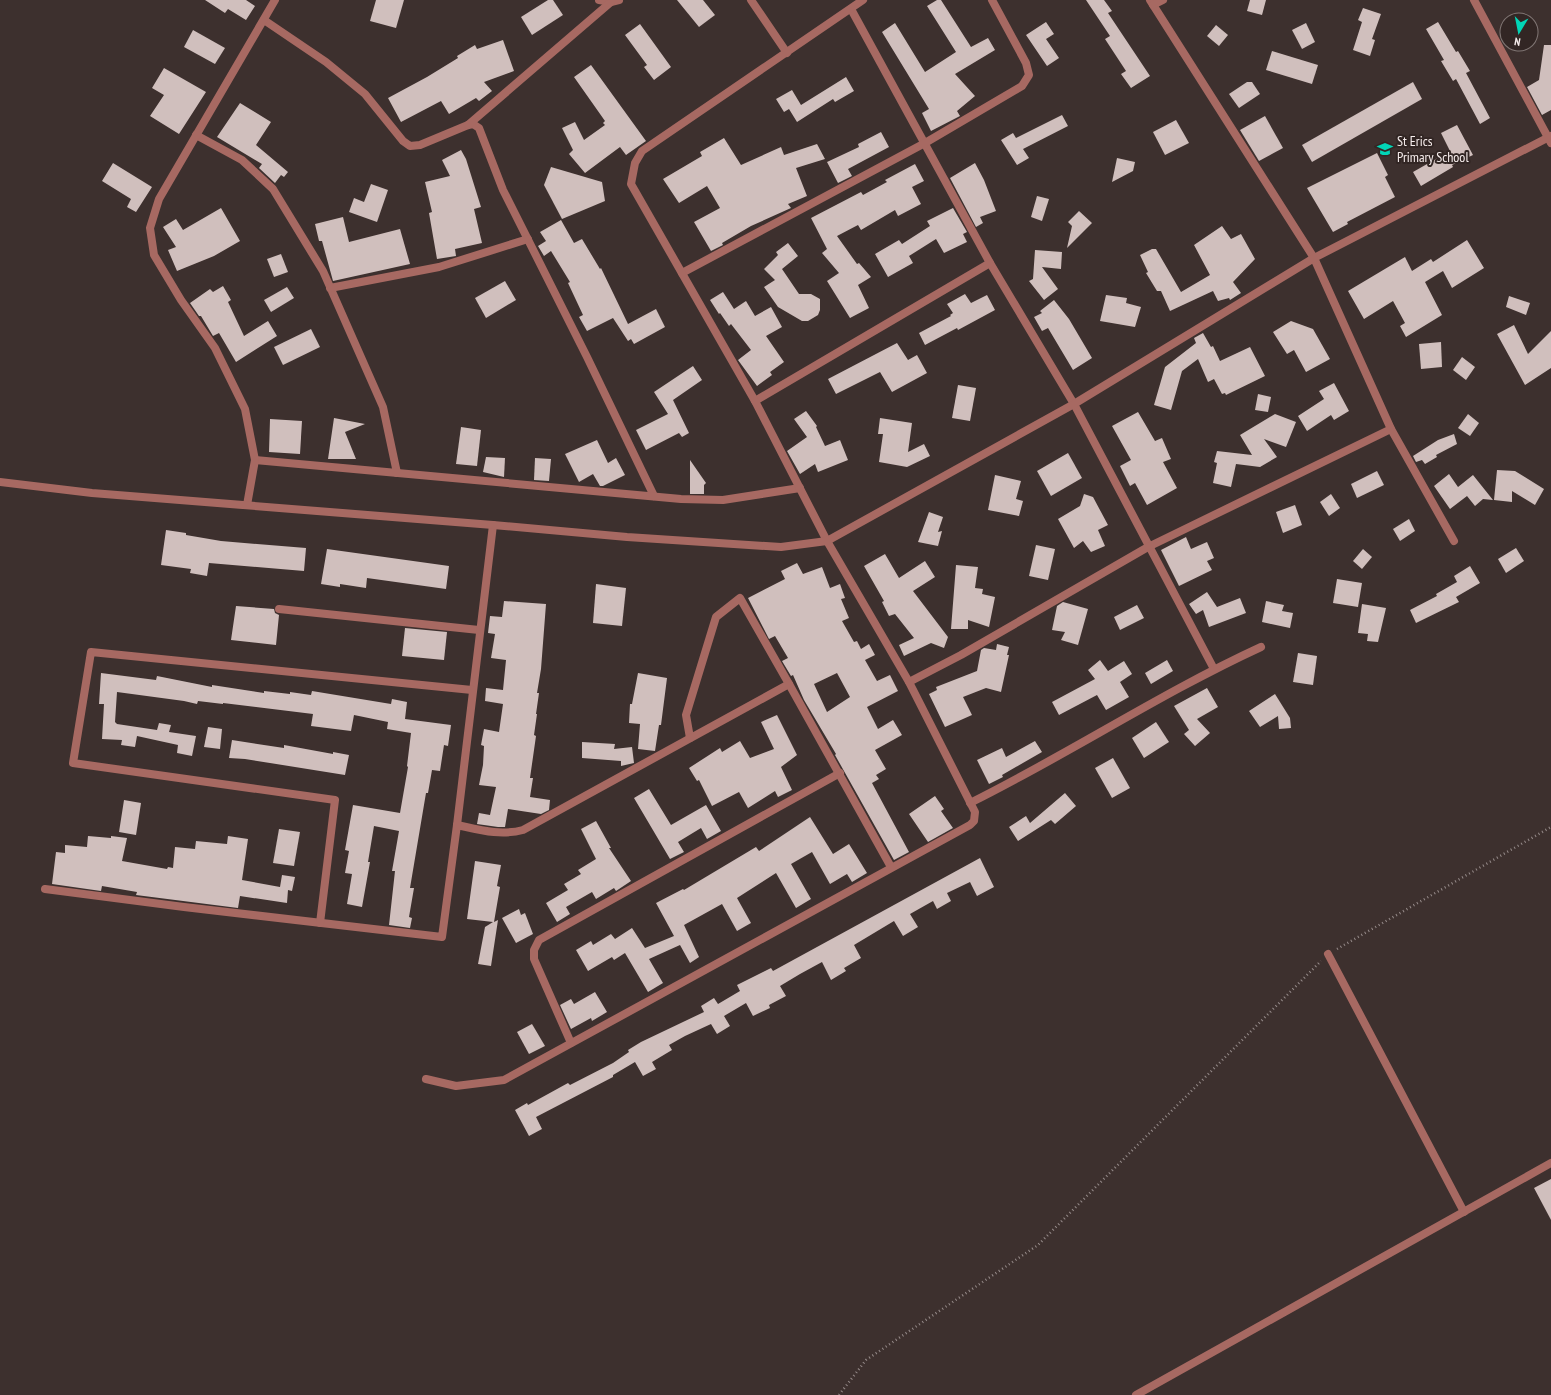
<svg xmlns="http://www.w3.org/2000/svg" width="1551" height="1395" font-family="'PT Sans Narrow',sans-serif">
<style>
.building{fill:#d0bfbd;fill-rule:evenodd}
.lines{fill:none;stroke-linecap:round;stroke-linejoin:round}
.path{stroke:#968b8a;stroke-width:2.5;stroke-dasharray:1 3;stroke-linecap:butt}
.service{stroke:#a76962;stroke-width:8}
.minor{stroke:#a76962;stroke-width:8}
.tertiary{stroke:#a76962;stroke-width:8}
.labels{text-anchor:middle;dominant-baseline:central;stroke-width:4;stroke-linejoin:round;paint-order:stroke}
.poi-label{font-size:14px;fill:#f6edec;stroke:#322624;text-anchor:start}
</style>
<rect width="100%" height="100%" fill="#3d302e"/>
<g class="building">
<polygon points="205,0 246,0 255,6 246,20 228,9 225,13"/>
<polygon points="376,0 404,0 396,28 370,21"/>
<polygon points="548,0 553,0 563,15 532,35 521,17"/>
<polygon points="677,0 703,0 715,15 699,27"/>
<polygon points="937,0 941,0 971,47 988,38 995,50 955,74 975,96 957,111 960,116 931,131 922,113 929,109 882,32 895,23 925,72 956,52 927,6"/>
<polygon points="1086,0 1104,0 1112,11 1108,13 1150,76 1131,88 1121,74 1126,71 1105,39 1110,36"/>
<polygon points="1250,0 1266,0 1262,15 1247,11"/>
<polygon points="1363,8 1381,14 1372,39 1375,40 1370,56 1353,50 1362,22 1358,20"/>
<polygon points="1046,22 1054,34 1046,39 1059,58 1047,66 1026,35"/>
<polygon points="1438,22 1456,52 1458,51 1470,71 1466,73 1490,118 1480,124 1456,79 1453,81 1441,61 1444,60 1426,29"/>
<polygon points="1306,23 1315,42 1302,49 1292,30"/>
<polygon points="640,24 671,67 654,80 644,67 647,65 625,35"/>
<polygon points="1216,25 1228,35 1219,46 1207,36"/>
<polygon points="193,30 225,48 215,64 184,47"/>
<polygon points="503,40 514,71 484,82 492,91 479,101 476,98 449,114 441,101 401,122 388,98 427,77 458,58 457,56 475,45 477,49"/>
<polygon points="1544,45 1551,45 1551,110 1542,115 1527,87 1539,80"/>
<polygon points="1272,51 1318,65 1312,84 1266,70"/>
<polygon points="591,65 646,141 626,155 620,147 585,173 569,154 573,150 562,128 575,122 584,140 605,125 603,123 605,121 574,77"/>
<polygon points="164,68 206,92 179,134 150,116 164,95 152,88"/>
<polygon points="846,77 854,91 835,102 833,99 797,122 789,109 784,112 776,99 792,90 801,105"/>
<polygon points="1247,82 1252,82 1260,94 1239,108 1229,94"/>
<polygon points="1413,82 1422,99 1312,162 1302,145"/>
<polygon points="240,103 271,122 256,145 288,172 284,177 281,175 275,183 259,168 262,164 217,137"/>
<polygon points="1062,115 1068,126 1023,149 1029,158 1017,165 1001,140 1013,133 1016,138"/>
<polygon points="1265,116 1283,148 1259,161 1240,130"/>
<polygon points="1176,120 1189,143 1165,155 1153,132"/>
<polygon points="1457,125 1473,155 1452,165 1453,167 1421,186 1413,172 1450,151 1441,133"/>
<polygon points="881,132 889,147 848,169 852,176 838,183 827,162 859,147 858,144"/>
<polygon points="724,138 741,165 781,147 784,155 817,144 825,159 796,168 807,196 788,204 791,208 751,226 722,243 723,245 711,251 694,222 720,208 707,186 679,203 663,179 702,156 700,152"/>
<polygon points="461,150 466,159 481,207 474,209 482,243 455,249 456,256 437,259 429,213 432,212 425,182 450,176 442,160"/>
<polygon points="1377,153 1388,175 1385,177 1395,197 1347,222 1348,224 1333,232 1307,188"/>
<polygon points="1117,158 1135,162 1133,171 1112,182"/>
<polygon points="113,163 152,187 136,212 127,207 131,199 102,181"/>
<polygon points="975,163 984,180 996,211 980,217 983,223 976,227 950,178"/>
<polygon points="915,164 924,181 912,187 921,204 898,216 895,210 861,230 858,225 837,236 857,264 859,263 871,277 858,285 869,308 850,318 827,281 839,273 822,253 827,249 811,218 861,192 863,195 887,182 885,180"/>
<polygon points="551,167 602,182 605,201 562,219 544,185"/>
<polygon points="371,184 388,190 377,222 349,212 354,198 364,202"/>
<polygon points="1037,196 1049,199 1042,221 1031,217"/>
<polygon points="221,208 240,241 214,256 177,271 168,250 176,247 163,227 176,219 183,230"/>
<polygon points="953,208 967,232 963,234 967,242 944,253 936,239 909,256 913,263 888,277 875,254 899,240 902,244 930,226 927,221"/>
<polygon points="1079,211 1092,223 1067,248 1072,226 1068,222"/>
<polygon points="343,217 349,242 400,229 410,264 333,281 322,241 319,241 315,224"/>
<polygon points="561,220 574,243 582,239 600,269 601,268 628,324 656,309 665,327 634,344 631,339 628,341 613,318 587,331 579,317 583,315 568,283 570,282 551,251 544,256 538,246 546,241 540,232"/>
<polygon points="1222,226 1231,239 1241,234 1255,259 1233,282 1241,293 1230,300 1229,298 1218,301 1213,291 1170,311 1161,291 1157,291 1146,273 1148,272 1140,255 1152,249 1156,249 1181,292 1210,275 1194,245"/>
<polygon points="1467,240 1484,268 1452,288 1443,271 1425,282 1442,315 1406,337 1400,326 1405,323 1393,301 1364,319 1348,291 1405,257 1412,271 1431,259 1433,262"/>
<polygon points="788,243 798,256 782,269 799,294 811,294 820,299 820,310 818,315 808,321 802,321 778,307 764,287 775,280 764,269 778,255 776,252"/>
<polygon points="1035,250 1062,252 1061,269 1042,267 1058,289 1044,300 1029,281 1033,279"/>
<polygon points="281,254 288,272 274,277 267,259"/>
<polygon points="505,281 516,300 486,318 475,298"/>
<polygon points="223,286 231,300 228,302 244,336 268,321 277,336 236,362 219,333 213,336 201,316 199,316 190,303 210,289 213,292"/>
<polygon points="287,287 294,298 271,312 264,300"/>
<polygon points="723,292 734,309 746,301 755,316 771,307 782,327 766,336 784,362 770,372 772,375 757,386 738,360 751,350 731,324 729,326 720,313 719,314 710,300"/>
<polygon points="965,294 971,303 987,295 995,310 958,330 957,328 925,345 919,333 951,316 950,315 953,313 947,304"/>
<polygon points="1106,295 1127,298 1126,303 1141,307 1135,327 1100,321"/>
<polygon points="1509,296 1530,303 1526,315 1506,307"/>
<polygon points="1054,300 1069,319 1092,358 1073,370 1048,328 1042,331 1034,317 1042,313 1040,311"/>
<polygon points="1291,321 1313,329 1330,359 1306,372 1294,350 1287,354 1273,332"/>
<polygon points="1514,325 1528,354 1551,331 1551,368 1525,385 1497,334"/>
<polygon points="311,329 320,347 283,365 274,347"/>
<polygon points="1203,333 1211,347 1213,346 1220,361 1250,347 1265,376 1226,395 1225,393 1222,394 1214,379 1208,382 1198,359 1182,371 1171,410 1154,405 1165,367 1196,343 1194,338"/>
<polygon points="1441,342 1442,367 1421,369 1419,344"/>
<polygon points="897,343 908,360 917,355 927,373 892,392 880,372 836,394 828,379"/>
<polygon points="1462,357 1475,367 1466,380 1453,370"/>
<polygon points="693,366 702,380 673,400 689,433 682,437 679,433 646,450 636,430 668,414 654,392"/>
<polygon points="1334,383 1349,411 1334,420 1331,415 1307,431 1298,416 1324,399 1319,391"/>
<polygon points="958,385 976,388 970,421 952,418"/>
<polygon points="1258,394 1271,397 1268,412 1255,410"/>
<polygon points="806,411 817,426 816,427 825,446 840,440 848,460 818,472 815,464 800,474 787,451 807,437 794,419"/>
<polygon points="1138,412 1155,441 1162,438 1171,459 1163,462 1177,488 1147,505 1135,483 1130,486 1120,466 1131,460 1112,426"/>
<polygon points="1275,414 1296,422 1286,447 1264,439 1277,457 1260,467 1236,464 1231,487 1213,483 1217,463 1214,462 1217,451 1252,455 1240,435"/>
<polygon points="1468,414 1479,423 1470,436 1458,428"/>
<polygon points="334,418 365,424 345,432 356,459 328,459"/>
<polygon points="880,418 912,423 908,452 924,444 930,456 907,467 879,462 883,434 878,434"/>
<polygon points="270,419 302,421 300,454 269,452"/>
<polygon points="461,427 481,430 477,466 456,464"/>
<polygon points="1454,434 1457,444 1436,455 1437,457 1425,464 1422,460 1416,462 1413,456 1438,440"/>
<polygon points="597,440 608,463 616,458 625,475 603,486 600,486 593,474 579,482 565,454"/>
<polygon points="1068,453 1082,478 1051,496 1037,471"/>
<polygon points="486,457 505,458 504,477 483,472"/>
<polygon points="535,458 551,459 549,481 534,480"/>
<polygon points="690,460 706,483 704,485 704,494 690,494"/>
<polygon points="1497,470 1515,471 1544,489 1535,505 1512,491 1512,502 1494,500"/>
<polygon points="1377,471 1384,485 1357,498 1351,484"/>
<polygon points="1449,474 1458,487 1473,475 1493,500 1483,499 1475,506 1467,496 1450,509 1434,486"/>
<polygon points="995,475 1021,481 1016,499 1023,501 1019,516 988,510"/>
<polygon points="1084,494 1093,497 1108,525 1098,530 1105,546 1091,552 1083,541 1074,548 1058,519 1080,506"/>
<polygon points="1331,494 1340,508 1329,516 1320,502"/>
<polygon points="1295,505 1302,525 1283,533 1276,512"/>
<polygon points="929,512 943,517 938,532 942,531 938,546 918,542"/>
<polygon points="1409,519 1415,531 1400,541 1393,529"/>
<polygon points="166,530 186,533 186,535 221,541 306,548 304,571 209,563 207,576 190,573 191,569 161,565"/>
<polygon points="1186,537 1191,549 1207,542 1214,558 1207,561 1212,570 1179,586 1161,550"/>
<polygon points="1036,545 1055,549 1048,580 1029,576"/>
<polygon points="1516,548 1524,561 1506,573 1498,559"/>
<polygon points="327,549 449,566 446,589 367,578 366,588 340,584 340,587 321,584"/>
<polygon points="1363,549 1372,557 1362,569 1353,561"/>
<polygon points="885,554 899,578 925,561 935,577 913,591 948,637 944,648 931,643 904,656 899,645 914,638 895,614 889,616 882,602 884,601 864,566"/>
<path d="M 797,563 L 803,574 L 822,567 L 830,588 L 840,584 L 845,598 L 841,599 L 849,618 L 842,621 L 854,642 L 857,641 L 861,649 L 869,644 L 875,655 L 865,660 L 877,681 L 890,675 L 898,691 L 867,707 L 878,729 L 893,720 L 902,735 L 875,750 L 886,769 L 876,775 L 879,779 L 872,783 L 909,852 L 894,860 L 835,755 L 836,754 L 804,700 L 793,675 L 791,676 L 782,661 L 788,658 L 775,636 L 769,639 L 748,598 L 785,579 L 781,571 ZM 837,673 L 850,697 L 827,712 L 814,684 Z"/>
<polygon points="956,565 978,567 975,588 983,589 982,594 995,597 989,627 968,620 968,629 951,629"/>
<polygon points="1470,566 1480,583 1456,597 1459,602 1416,623 1410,610 1437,596 1436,594 1457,582 1454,576"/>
<polygon points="1337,579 1362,583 1358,607 1333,603"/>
<polygon points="596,584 626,588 622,626 593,623"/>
<polygon points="1207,592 1217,607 1240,598 1246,613 1209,627 1203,610 1196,614 1189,604"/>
<polygon points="504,601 546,604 541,669 537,693 539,693 536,714 537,714 534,735 536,736 530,778 533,778 530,797 550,800 549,810 541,814 508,809 505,827 498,827 477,824 479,813 490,815 496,787 479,785 483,765 484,746 481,745 484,729 499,732 503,704 485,701 486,688 503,690 506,660 491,658 495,634 488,633 490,616 502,617"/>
<polygon points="1266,601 1284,605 1282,611 1293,613 1290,628 1262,622"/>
<polygon points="1063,602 1088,609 1078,645 1061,640 1065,632 1052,630 1057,606"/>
<polygon points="1362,604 1386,608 1378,642 1367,641 1368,634 1358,633"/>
<polygon points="1137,605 1144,618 1120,630 1114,617"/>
<polygon points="236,606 274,609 275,613 279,615 276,645 231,640"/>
<polygon points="405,628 447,632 444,660 402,656"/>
<polygon points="997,644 1009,647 1007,655 1009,655 1001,692 986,688 963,697 972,715 945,727 929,694 937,690 936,687 977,671 981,650 984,648 996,650"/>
<polygon points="1298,653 1317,656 1313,685 1293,682"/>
<polygon points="1100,660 1108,671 1124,661 1132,674 1120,682 1129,697 1106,710 1097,695 1059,715 1052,702 1095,679 1088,670"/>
<polygon points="1167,660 1173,671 1151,684 1145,673"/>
<polygon points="101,673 156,680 157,676 212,687 212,685 264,693 264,691 290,694 290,692 311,695 312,691 391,704 392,699 407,702 405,719 451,725 448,746 444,745 440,771 432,770 428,793 426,793 410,888 414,888 409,917 412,918 410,928 389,925 395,871 392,871 399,831 374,826 368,862 370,862 362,907 347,904 352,874 345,873 349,851 345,850 353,805 400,813 408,767 407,766 411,733 387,729 388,722 354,715 351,731 311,726 313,714 223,703 223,704 198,701 197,704 184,701 117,692 115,722 117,724 157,730 159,723 171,725 169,732 196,736 192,756 177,753 178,745 137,736 135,747 121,745 122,740 102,739 104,704 99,704"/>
<polygon points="638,673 667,678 661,725 659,725 655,751 638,749 640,724 629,723 630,704 632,704"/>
<polygon points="1207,688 1218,707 1197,719 1210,733 1195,746 1184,734 1189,730 1174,706"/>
<polygon points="1275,694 1290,718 1291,728 1279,729 1278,716 1260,727 1249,711"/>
<polygon points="777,715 797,755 781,767 792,790 778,797 775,791 748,808 739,792 712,806 699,780 697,781 689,768 720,748 722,752 740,741 750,758 774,749 761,722"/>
<polygon points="1156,722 1169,742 1144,758 1132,738"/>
<polygon points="208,727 222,729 220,749 204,747"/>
<polygon points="232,740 284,748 284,745 333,754 333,752 349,755 345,775 245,759 229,758"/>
<polygon points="1035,741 1042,752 1002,775 1003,777 989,784 977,760 1002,748 1006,757"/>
<polygon points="582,742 615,744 614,749 632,747 634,763 621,766 621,761 582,758"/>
<polygon points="1113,758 1130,788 1112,798 1095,768"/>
<polygon points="649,789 671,825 706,805 721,831 707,839 701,828 678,842 684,852 670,859 634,798"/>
<polygon points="1065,793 1076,806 1055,824 1051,820 1018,841 1009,827 1026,816 1030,823"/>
<polygon points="935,796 944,809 941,811 953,828 928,842 909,814"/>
<polygon points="124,800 141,803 136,835 119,832"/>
<polygon points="810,817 833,854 849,844 867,873 852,882 847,874 830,884 812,852 791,864 811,899 796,908 776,873 737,898 751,923 737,931 722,904 684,925 699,957 690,963 680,945 649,959 663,983 648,992 625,953 614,960 612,957 588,971 576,950 591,941 593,945 611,934 615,939 632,928 645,948 674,936 656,903 683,889 684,890 756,847 759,851"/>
<polygon points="596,821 611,848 609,848 631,881 616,891 614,888 596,899 592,892 566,907 570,914 557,922 546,903 568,890 564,884 581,874 578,870 596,859 581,829"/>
<polygon points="279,829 300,832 294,866 273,863"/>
<polygon points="88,836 111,838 111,836 127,838 122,861 167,869 168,867 173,868 175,847 195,849 196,841 227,844 228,836 248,839 242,880 280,887 282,875 295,877 292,891 288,890 287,903 240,896 238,908 136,895 137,892 102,886 101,891 52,884 56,852 65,853 65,845 87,847"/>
<polygon points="980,858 994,887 977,896 970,882 947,893 951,901 937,909 933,901 910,914 918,927 903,936 894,921 854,945 861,958 844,968 846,971 831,980 822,962 800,974 780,986 786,996 769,1005 770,1008 753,1016 746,1003 724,1016 730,1026 717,1034 711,1024 685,1036 669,1045 672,1050 652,1062 656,1069 643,1076 635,1062 613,1075 613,1077 536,1117 542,1129 529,1136 515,1110 527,1103 528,1105 568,1083 570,1085 613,1063 629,1052 628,1050 641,1042 704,1012 701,1006 714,998 718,1004 740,991 737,985 771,968 773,971"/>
<polygon points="475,861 501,865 497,886 500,887 494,922 498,920 491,966 478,964 485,927 493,922 467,919"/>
<polygon points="519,909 521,915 525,913 533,934 516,943 502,918"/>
<polygon points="595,992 607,1012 592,1021 591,1018 571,1029 560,1005 571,999 574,1004"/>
<polygon points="532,1024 545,1046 529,1054 517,1032"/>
<polygon points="1551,1179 1551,1220 1534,1188"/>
</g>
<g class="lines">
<g class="path">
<polyline points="1337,949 1551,827"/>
<polyline points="839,1395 866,1360 1038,1245 1321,961"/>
</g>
<polyline class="service" points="690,738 686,715 716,617 740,598 789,684"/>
<g class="minor">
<polyline points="599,0 611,2 619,0"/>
<polyline points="751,0 787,53"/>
<polyline points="1150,0 1314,258 1391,429 1454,541"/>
<polyline points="1474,0 1551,143"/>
<polyline points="1153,5 1163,0"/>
<polyline points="851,9 990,263 1074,404 1214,669"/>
<polyline points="264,20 326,62 365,94 403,141 410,146 420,145 468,125 473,124 479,128 503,190 587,357 654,496"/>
<polyline points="468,125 611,2"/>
<polyline points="196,135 242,160 273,189 323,271 383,407 397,473"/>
<polyline points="682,273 925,143 1022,86 1029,75 1026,63 992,0"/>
<polyline points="330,288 439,267 528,239"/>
<polyline points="755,401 990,263"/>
<polyline points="255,460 681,499 723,500 800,488"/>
<polyline points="247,505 255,460 245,409 215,348 181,300 154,255 150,228 159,199 275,0"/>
<polyline points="279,609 479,630"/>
<polyline points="909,682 961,655 1148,547 1391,429"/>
<path d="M 970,803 C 1069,754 1161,693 1261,647"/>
<path d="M 457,825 C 480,830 500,836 523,830 L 789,684 L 891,867"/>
<polyline points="45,889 184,907 442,937 457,825 493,525"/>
<polyline points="320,923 335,800 73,763 91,652 472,690"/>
<polyline points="1328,954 1464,1212"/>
<polyline points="571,1043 534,959 534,950 539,940 840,773"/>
<polyline points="426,1079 456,1086 504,1080 970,825 974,821 975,812 909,682 827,541 755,401 631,184 635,163 642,151 863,0"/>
<polyline points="1136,1395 1551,1163"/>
</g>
<polyline class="tertiary" points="0,482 92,493 493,525 627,537 781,547 827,541 1074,404 1314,258 1551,136"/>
</g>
<defs>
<symbol id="school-bare" viewBox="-9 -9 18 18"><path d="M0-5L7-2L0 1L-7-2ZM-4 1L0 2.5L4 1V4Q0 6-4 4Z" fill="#02d5b6" stroke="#322624" stroke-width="2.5" paint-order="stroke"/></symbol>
</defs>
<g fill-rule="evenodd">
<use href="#school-bare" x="1374" y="138" width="22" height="22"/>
</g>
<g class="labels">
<g class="poi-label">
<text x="1397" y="141">St Erics<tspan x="1397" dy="16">Primary School</tspan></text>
</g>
</g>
<g transform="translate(1519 32) rotate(190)"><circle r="19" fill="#322624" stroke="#807674"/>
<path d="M0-3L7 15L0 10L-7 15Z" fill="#02d5b6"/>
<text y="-6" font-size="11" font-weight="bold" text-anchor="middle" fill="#f6edec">N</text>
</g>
</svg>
